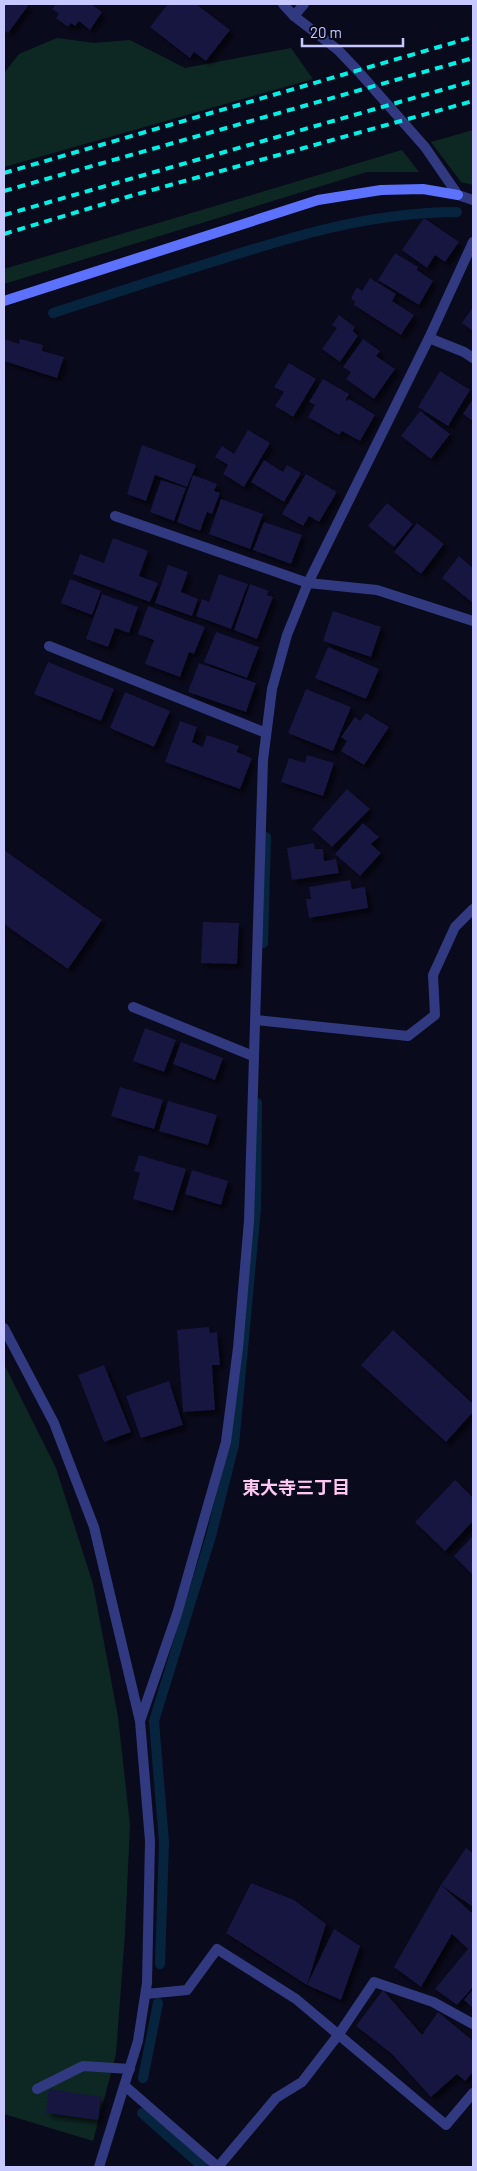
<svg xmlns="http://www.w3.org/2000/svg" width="477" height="2171" font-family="Barlow,'Noto Sans JP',sans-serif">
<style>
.green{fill:#0d2823}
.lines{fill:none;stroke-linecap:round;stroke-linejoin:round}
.stream{stroke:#07243f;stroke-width:10}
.building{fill:#171540;filter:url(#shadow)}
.lane{stroke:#313a80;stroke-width:10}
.street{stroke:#313a80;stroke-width:10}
.secondary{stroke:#5d71ff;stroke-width:10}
.rail{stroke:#00f1e6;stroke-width:4;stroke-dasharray:8 6;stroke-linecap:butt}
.labels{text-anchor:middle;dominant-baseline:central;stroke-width:4.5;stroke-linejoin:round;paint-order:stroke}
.neighbourhood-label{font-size:18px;font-weight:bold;fill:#ffc8f3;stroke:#0a0a1d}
</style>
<defs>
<filter id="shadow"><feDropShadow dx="4.5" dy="4.5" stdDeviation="2.5" flood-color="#0009"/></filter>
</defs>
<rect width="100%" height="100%" fill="#0a0a1d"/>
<g class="green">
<polygon points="57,38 94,43 130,40 185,68 291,48 313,79 4,167 4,73 19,54"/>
<polygon points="473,130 473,185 461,182 431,142"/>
<polygon points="402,150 419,172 367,172 4,284 4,269"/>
<polygon points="4,1364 56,1468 93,1584 118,1717 130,1825 125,1933 116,2054 93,2141 4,2114"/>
</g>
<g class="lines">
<g class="stream">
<path d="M 53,313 C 105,296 157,279 209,263 C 290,237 371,212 457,212"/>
<polyline points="263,943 266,837"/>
<polyline points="160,1964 164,1842 154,1721 211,1536 234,1445 256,1208 257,1103"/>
<polyline points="143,2078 158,2003"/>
<polyline points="142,2113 203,2167"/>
</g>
</g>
<g class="building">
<polygon points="4,4 25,4 28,6 8,33 4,30"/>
<polygon points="56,4 91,4 102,12 90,30 79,21 75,26 71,23 68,27 56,18 59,14 52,9"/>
<polygon points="168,4 196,4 230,30 206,61 194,52 190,58 150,27"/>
<polygon points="424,218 459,242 445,262 435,255 427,268 402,250"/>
<polygon points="395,253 418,267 417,270 433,281 419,305 378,280"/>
<polygon points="370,278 396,294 392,301 414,315 401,335 354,305 355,302 351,298 357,287 362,291"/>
<polygon points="473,307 473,331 462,323"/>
<polygon points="339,315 355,327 353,331 358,336 340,362 322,349 337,328 332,325"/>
<polygon points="4,339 19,344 20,339 43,345 42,351 64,357 57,378 4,361"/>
<polygon points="363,339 380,351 376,356 395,369 374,399 346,379 351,372 343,367"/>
<polygon points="289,363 316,379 293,417 275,406 284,392 274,387"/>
<polygon points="440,371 470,390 448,426 418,407"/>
<polygon points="323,379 349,394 346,399 347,401 349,399 375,415 360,441 342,431 339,435 308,417 315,405 309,402"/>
<polygon points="473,399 473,421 463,414"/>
<polygon points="420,411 450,434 431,459 401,436"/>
<polygon points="248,430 270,443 244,487 223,474 228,465 215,457 222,446 234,454"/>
<polygon points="142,445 196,465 187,487 155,475 146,501 127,494"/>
<polygon points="264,460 283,472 287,465 301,473 284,502 251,482"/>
<polygon points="306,474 337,492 319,522 309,516 303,526 282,514"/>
<polygon points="193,475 217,484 214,491 220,493 212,514 207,512 200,531 177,522"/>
<polygon points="161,480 186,488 174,521 150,512"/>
<polygon points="221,499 263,514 250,549 209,534"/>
<polygon points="387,503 413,524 394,547 368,526"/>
<polygon points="264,522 302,535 291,564 253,550"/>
<polygon points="417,523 444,544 421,574 394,552"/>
<polygon points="113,538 148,551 139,576 158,583 150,602 73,574 80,554 104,563"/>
<polygon points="459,556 473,568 473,603 442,578"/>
<polygon points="168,565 188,572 181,592 198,599 192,616 155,603"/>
<polygon points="219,574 248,584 231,629 196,616 202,599 209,602"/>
<polygon points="70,579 101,591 92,615 61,603"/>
<polygon points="250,584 269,591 267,595 273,597 257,639 234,630"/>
<polygon points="102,594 138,607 129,633 115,628 108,647 86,639"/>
<polygon points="148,606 205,627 194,654 189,652 180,677 145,664 154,640 138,634"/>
<polygon points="333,611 381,627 371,657 323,641"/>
<polygon points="216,632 259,647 247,678 204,662"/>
<polygon points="328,647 379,669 366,699 315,678"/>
<polygon points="48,662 114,689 101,721 34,694"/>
<polygon points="199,663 256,683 246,712 188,692"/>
<polygon points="306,689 351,707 333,751 288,733"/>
<polygon points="125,692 170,711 154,747 110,728"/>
<polygon points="366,713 389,727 364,765 341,751 347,741 341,737 355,717 360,721"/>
<polygon points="180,721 197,727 192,742 203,747 207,735 239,746 237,752 252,758 240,789 165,762"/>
<polygon points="307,755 334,763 323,796 281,782 289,758 305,763"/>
<polygon points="347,789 370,809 332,847 312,829"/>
<polygon points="363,823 379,837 371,844 381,853 360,876 335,854"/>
<polygon points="314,843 315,849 323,849 324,861 336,859 339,873 292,880 287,848"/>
<polygon points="4,850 102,920 68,969 4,924"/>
<polygon points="350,880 352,889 365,887 368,908 309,918 306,899 311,899 309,887"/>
<polygon points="203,922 239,923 237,964 201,963"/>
<polygon points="145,1028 176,1040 164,1072 133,1061"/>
<polygon points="181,1042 223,1058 215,1080 173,1064"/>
<polygon points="120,1087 163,1100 154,1129 111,1116"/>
<polygon points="168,1101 217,1115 208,1145 159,1131"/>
<polygon points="139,1155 186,1169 173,1211 133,1199 140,1173 134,1171"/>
<polygon points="192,1170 228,1181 221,1205 185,1194"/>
<polygon points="209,1327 210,1333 217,1332 220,1365 212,1365 215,1410 183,1412 177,1330"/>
<polygon points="393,1330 473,1404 473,1412 446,1442 361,1365"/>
<polygon points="104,1365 131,1432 104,1442 78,1375"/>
<polygon points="169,1381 183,1425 141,1438 126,1396"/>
<polygon points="455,1480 473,1498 473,1521 445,1551 415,1522"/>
<polygon points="473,1536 473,1575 454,1556"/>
<polygon points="466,1848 473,1853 473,1907 441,1885"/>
<polygon points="251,1883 294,1900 326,1924 307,1985 226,1933"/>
<polygon points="441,1885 473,1914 473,1987 457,2005 435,1989 468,1949 452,1934 421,1987 394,1967"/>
<polygon points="334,1929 360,1946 341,2000 307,1985"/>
<polygon points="473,1989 473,2008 464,2000"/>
<polygon points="383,1990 422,2035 438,2012 473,2041 473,2072 465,2081 457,2074 431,2097 392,2054 356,2026"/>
<polygon points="49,2089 101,2097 98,2120 46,2113"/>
</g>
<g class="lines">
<g class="lane">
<polyline points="133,1007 253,1056"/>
<polyline points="37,2089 83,2066 130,2069"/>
</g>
<g class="street">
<polyline points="283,4 294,16 338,50 358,71 425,147 458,195 473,200"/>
<polyline points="294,16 304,4"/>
<polyline points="429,338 464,352 473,358"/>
<polyline points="115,516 308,583 377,590 473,621"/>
<polyline points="49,646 266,733"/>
<polyline points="256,1020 408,1036 435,1015 433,975 455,927 473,909"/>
<polyline points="4,1328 54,1423 94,1527 140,1721 150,1841 147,1983 138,2041 99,2167"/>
<polyline points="140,1721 177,1614 226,1442 238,1348 249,1221 263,760 272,689 287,635 308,583 429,338 473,242"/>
<polyline points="146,1994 187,1990 217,1949 296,1999 446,2125 473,2093"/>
<polyline points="125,2086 218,2167"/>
<polyline points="218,2167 276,2098 302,2082 339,2034 374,1982 433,2002 473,2024"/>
</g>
<polyline class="secondary" points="4,301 318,200 381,190 423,189 458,195"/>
<g class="rail">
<polyline points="4,173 473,37"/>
<polyline points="4,191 473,58"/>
<polyline points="4,215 473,81"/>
<polyline points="4,234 127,197 473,101"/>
</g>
</g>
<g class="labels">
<g class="neighbourhood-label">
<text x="296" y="1487">東大寺三丁目</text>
</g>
</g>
<rect width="477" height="2171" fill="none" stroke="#c6c8ff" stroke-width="10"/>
<path d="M302 38v8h101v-8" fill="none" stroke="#c6c8ff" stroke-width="2.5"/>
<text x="310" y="38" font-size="15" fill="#c6c8ff" stroke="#0a0a1d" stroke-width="4" paint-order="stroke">20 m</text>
</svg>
